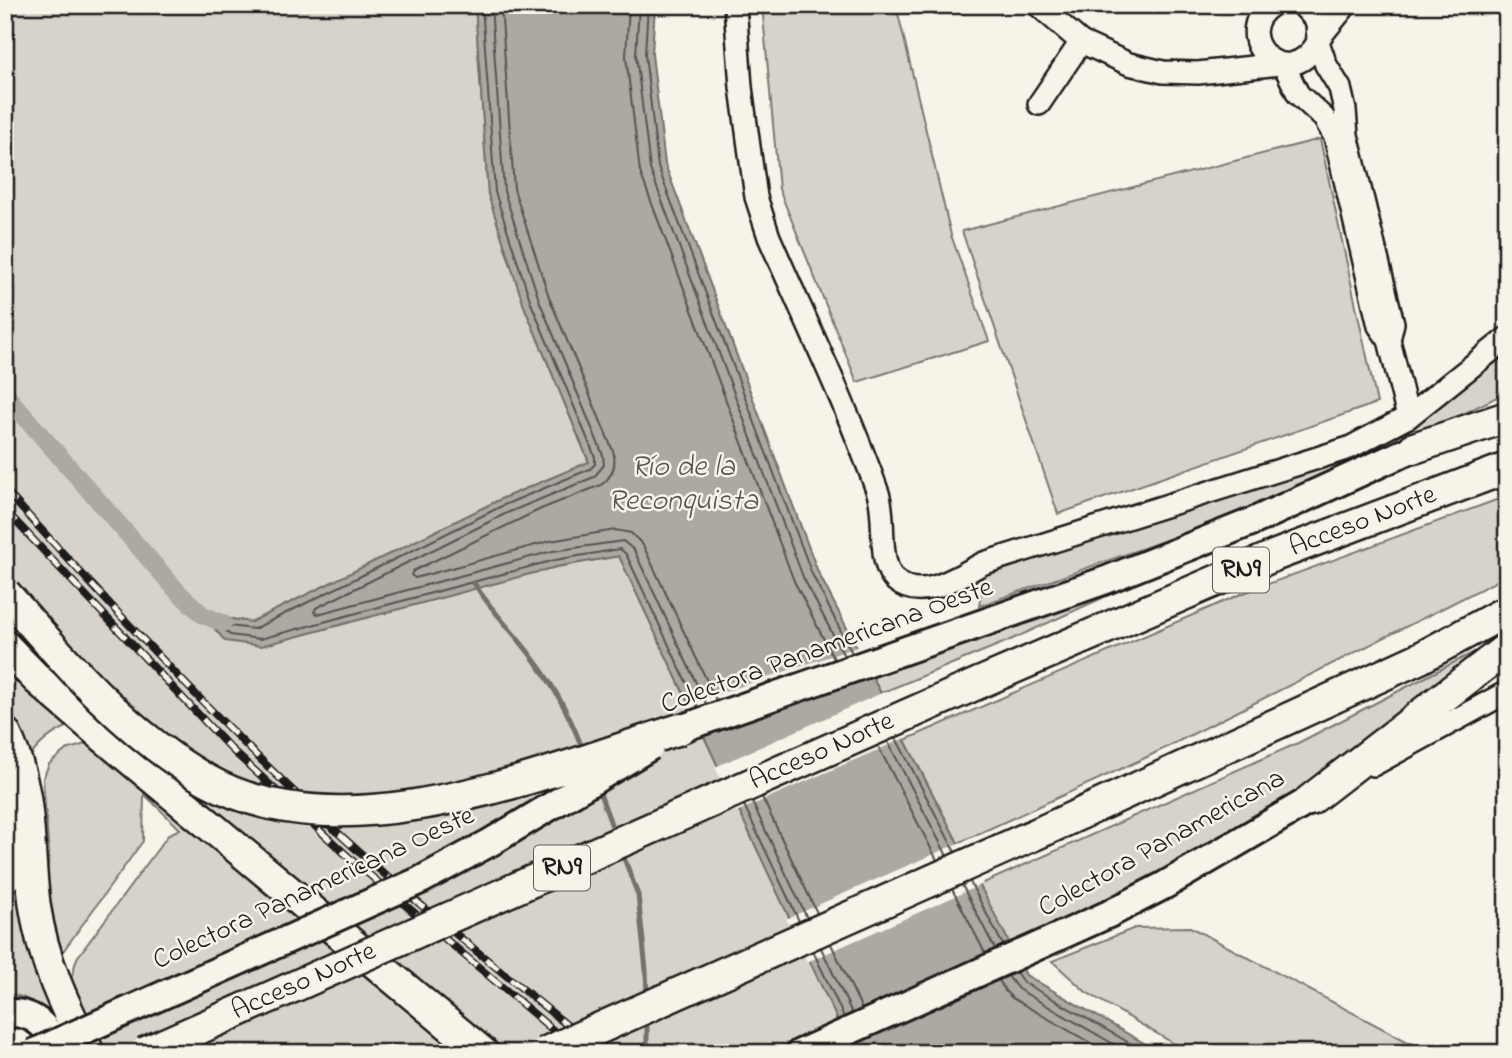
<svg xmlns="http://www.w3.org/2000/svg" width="1512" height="1058" font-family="'Indie Flower',sans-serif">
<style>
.green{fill:#d7d3cb;stroke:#7a7874;stroke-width:2}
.water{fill:#aca9a2;stroke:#72716c;stroke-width:2}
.pier{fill:#f7f3e8}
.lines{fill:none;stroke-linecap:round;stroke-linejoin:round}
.shore{stroke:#565452;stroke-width:2}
.stream{stroke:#72716c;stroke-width:5}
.canal{stroke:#aca9a2;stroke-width:18}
.minor-casing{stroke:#1c1c1c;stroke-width:26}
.major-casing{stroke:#1c1c1c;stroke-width:32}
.highway-casing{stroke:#1c1c1c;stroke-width:35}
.minor{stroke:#f7f3e8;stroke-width:21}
.major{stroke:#f7f3e8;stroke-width:26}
.highway{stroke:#f7f3e8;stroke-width:30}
.rail-casing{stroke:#1c1c1c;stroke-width:8}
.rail{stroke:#f7f3e8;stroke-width:5;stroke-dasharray:16;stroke-linecap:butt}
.major-bridge-casing{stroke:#1c1c1c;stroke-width:32;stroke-linecap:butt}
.highway-bridge-casing{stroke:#1c1c1c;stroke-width:35;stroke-linecap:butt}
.major-bridge{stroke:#f7f3e8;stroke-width:26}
.highway-bridge{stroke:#f7f3e8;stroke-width:30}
.labels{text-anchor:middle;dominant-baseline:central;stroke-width:5;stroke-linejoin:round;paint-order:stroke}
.shield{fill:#f7f3e8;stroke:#5e5c59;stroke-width:2}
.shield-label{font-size:26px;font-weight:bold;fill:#1c1c1c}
.street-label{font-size:28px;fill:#1c1c1c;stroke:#f7f3e8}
.water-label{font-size:30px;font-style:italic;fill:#565452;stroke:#f7f3e8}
</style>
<rect width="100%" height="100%" fill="#f7f3e8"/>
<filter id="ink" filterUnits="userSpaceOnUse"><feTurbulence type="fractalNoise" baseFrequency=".0143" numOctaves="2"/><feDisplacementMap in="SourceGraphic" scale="14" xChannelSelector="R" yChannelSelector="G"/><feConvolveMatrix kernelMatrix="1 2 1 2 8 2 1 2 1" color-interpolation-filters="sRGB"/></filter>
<g filter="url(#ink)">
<g class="green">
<polygon points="5,5 475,5 488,194 524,306 589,462 501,499 251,622 205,615 261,646 556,567 619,556 853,1053 483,1053 5,646"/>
<polygon points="762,5 896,5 951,235 989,341 857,382 779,189"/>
<polygon points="1320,139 1377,403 1058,514 962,231"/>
<polygon points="1507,345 1507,392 1377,457 1217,522 979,606 983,574 1324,464"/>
<polygon points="1507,496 1507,576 1147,757 958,843 905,740 1241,594"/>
<polygon points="1179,563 1008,641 881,693 866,665"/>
<polygon points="1507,635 1293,799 1114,902 1011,947 979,885 1298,743"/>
<path d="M 5,660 L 260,885 L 462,1053 L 96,1053 L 67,992 L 77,958 L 169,834 L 180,829 L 144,794 L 143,841 L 56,961 L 44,914 L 49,855 L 43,779 L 49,764 L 66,750 L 85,744 L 97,745 L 74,724 C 52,732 39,743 26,762 L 16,734 L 5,715 Z"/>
<path d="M 5,761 L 58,1023 C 43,1010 26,992 5,995 L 5,897 L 12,870 L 11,799 L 5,781 Z"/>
<polygon points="1190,927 1429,1053 1190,1053 1086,992 1052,961 1135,928"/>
</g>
<polygon class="water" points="475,5 655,5 652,54 665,164 818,572 1026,975 1161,1053 853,1053 619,556 556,567 261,646 225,641 203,615 251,622 501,499 589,462 524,306 488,194"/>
<g class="pier">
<polygon points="860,646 869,663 696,726 686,705"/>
<polygon points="884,692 907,737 736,812 715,767"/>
<polygon points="961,842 983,884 807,962 786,919"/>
</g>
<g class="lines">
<g class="shore">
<polyline points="482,5 495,192 531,303 595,457 595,464 590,469 504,505 254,629 229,626 226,631 230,635 260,639 555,560 620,549 626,554 698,707"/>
<polyline points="491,5 504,191 539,300 603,455 604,465 594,477 507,513 316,608 314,612 318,614 553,551 623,541 634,550 706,704"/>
<path d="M 501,5 L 514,189 L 549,297 L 613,451 C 617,465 613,476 601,485 L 541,509 L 413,571 L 411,575 L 415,578 L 550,541 L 615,530 L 631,533 L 643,545 L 716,700"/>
<polyline points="629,5 626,56 640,172 794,581 834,659"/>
<polyline points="639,5 636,55 650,169 803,577 844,656"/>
<polyline points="648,5 645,54 658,167 812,574 852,653"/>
<polyline points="896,738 955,852"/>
<polyline points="888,742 947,856"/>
<polyline points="878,746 937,860"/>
<polyline points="762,797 817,913"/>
<polyline points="752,802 807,918"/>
<polyline points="744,805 799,921"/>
<polyline points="970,882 1003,945"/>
<polyline points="962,885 995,949"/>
<polyline points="952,889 985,953"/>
<polyline points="831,944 862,1009"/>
<polyline points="821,948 852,1013"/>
<polyline points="813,951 844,1017"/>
<polyline points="1016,972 1023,982 1147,1053"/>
<polyline points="1008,976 1018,989 1129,1053"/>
<polyline points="999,980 1005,991 1012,998 1108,1053"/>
</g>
<g class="stream">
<path d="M 474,583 C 491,611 516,634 535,661 C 556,689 572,720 584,753"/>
<polyline points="598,788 615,835"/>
<polyline points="621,850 638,895 646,970 647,998"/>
<polyline points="644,1053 647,1045 647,1018"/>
</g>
<polyline class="canal" points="5,394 178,592 203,615 223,623"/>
<defs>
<g id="minor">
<path d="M 735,5 L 741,87 L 750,154 L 756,197 L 769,237 C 806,322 847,406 878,493 C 887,518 876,563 896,581 C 923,603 959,575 984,563 L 1349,448 L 1408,417 L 1507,338"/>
<polyline points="1038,5 1081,42 1129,64 1163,72 1198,73 1280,64"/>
<path d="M 1272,5 C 1226,34 1286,98 1318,42"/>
<polyline points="1319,38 1346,5"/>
<polyline points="1284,65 1298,94 1324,118 1335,137 1379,326 1389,340 1393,323 1347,135 1345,110 1340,88 1326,65 1318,42 1317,21 1302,5"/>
<polyline points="1039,104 1081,42"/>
<polyline points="1389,340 1408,417"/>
<polyline points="1373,765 1507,692"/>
</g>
<g id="major">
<polyline points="680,729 1106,580 1254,521 1414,448"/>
<path d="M 5,1013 C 36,1011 48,1028 61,1053"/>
<polyline points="800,1053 1109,914 1165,885 1310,800"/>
</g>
<g id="highway">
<polyline points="1414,448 1507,417"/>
<polyline points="5,646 38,680 106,739 483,1053"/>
<polyline points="979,683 1276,555 1507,468"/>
<path d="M 5,733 C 35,795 26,843 35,907 C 43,960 64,1006 89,1053"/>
<polyline points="1310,800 1507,648"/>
<polyline points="5,807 8,848 5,877"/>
<polyline points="1045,830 1420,658 1507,611"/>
</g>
</defs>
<use href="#minor" class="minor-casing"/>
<use href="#major" class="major-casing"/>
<use href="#highway" class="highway-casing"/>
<use href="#minor" class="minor"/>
<use href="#major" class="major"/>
<use href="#highway" class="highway"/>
<defs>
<g id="rail">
<path d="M 5,490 C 118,614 232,738 357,850 C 436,920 520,986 601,1053"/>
<polyline points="5,510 231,749 352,860 580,1053"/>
</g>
</defs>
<use href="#rail" class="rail-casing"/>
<use href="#rail" class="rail"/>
<defs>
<polyline id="major-bridge" points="33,1053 421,880 491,842 651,746"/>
<g id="highway-bridge">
<path d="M 5,593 C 64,661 128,736 207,780 C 344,857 543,773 680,729"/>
<polyline points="144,1053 979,683"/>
<polyline points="544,1053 1045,830"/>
</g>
</defs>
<use href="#major-bridge" class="major-bridge-casing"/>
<use href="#highway-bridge" class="highway-bridge-casing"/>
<use href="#major-bridge" class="major-bridge"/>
<use href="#highway-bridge" class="highway-bridge"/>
</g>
</g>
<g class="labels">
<g class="shield">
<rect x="1213" y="547.5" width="56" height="45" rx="5"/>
<rect x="534" y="845.5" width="56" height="45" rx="5"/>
</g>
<g class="shield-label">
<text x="1241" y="570">RN9</text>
<text x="562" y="868">RN9</text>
</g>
<g class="street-label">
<text transform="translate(1363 522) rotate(-21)">Acceso Norte</text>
<text transform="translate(827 647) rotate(-20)">Colectora Panamericana Oeste</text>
<text transform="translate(822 752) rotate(-24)">Acceso Norte</text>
<text transform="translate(1162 844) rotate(-29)">Colectora Panamericana</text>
<text transform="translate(314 889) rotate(-25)">Colectora Panamericana Oeste</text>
<text transform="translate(304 982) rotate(-24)">Acceso Norte</text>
</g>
<g class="water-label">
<text x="683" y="468">Río de la<tspan x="683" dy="34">Reconquista</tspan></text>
</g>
</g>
<rect width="1512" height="1058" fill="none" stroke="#f7f3e8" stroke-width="28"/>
<rect x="14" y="14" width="1484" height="1030" fill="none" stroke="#1c1c1c" stroke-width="2.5" filter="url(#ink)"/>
</svg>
